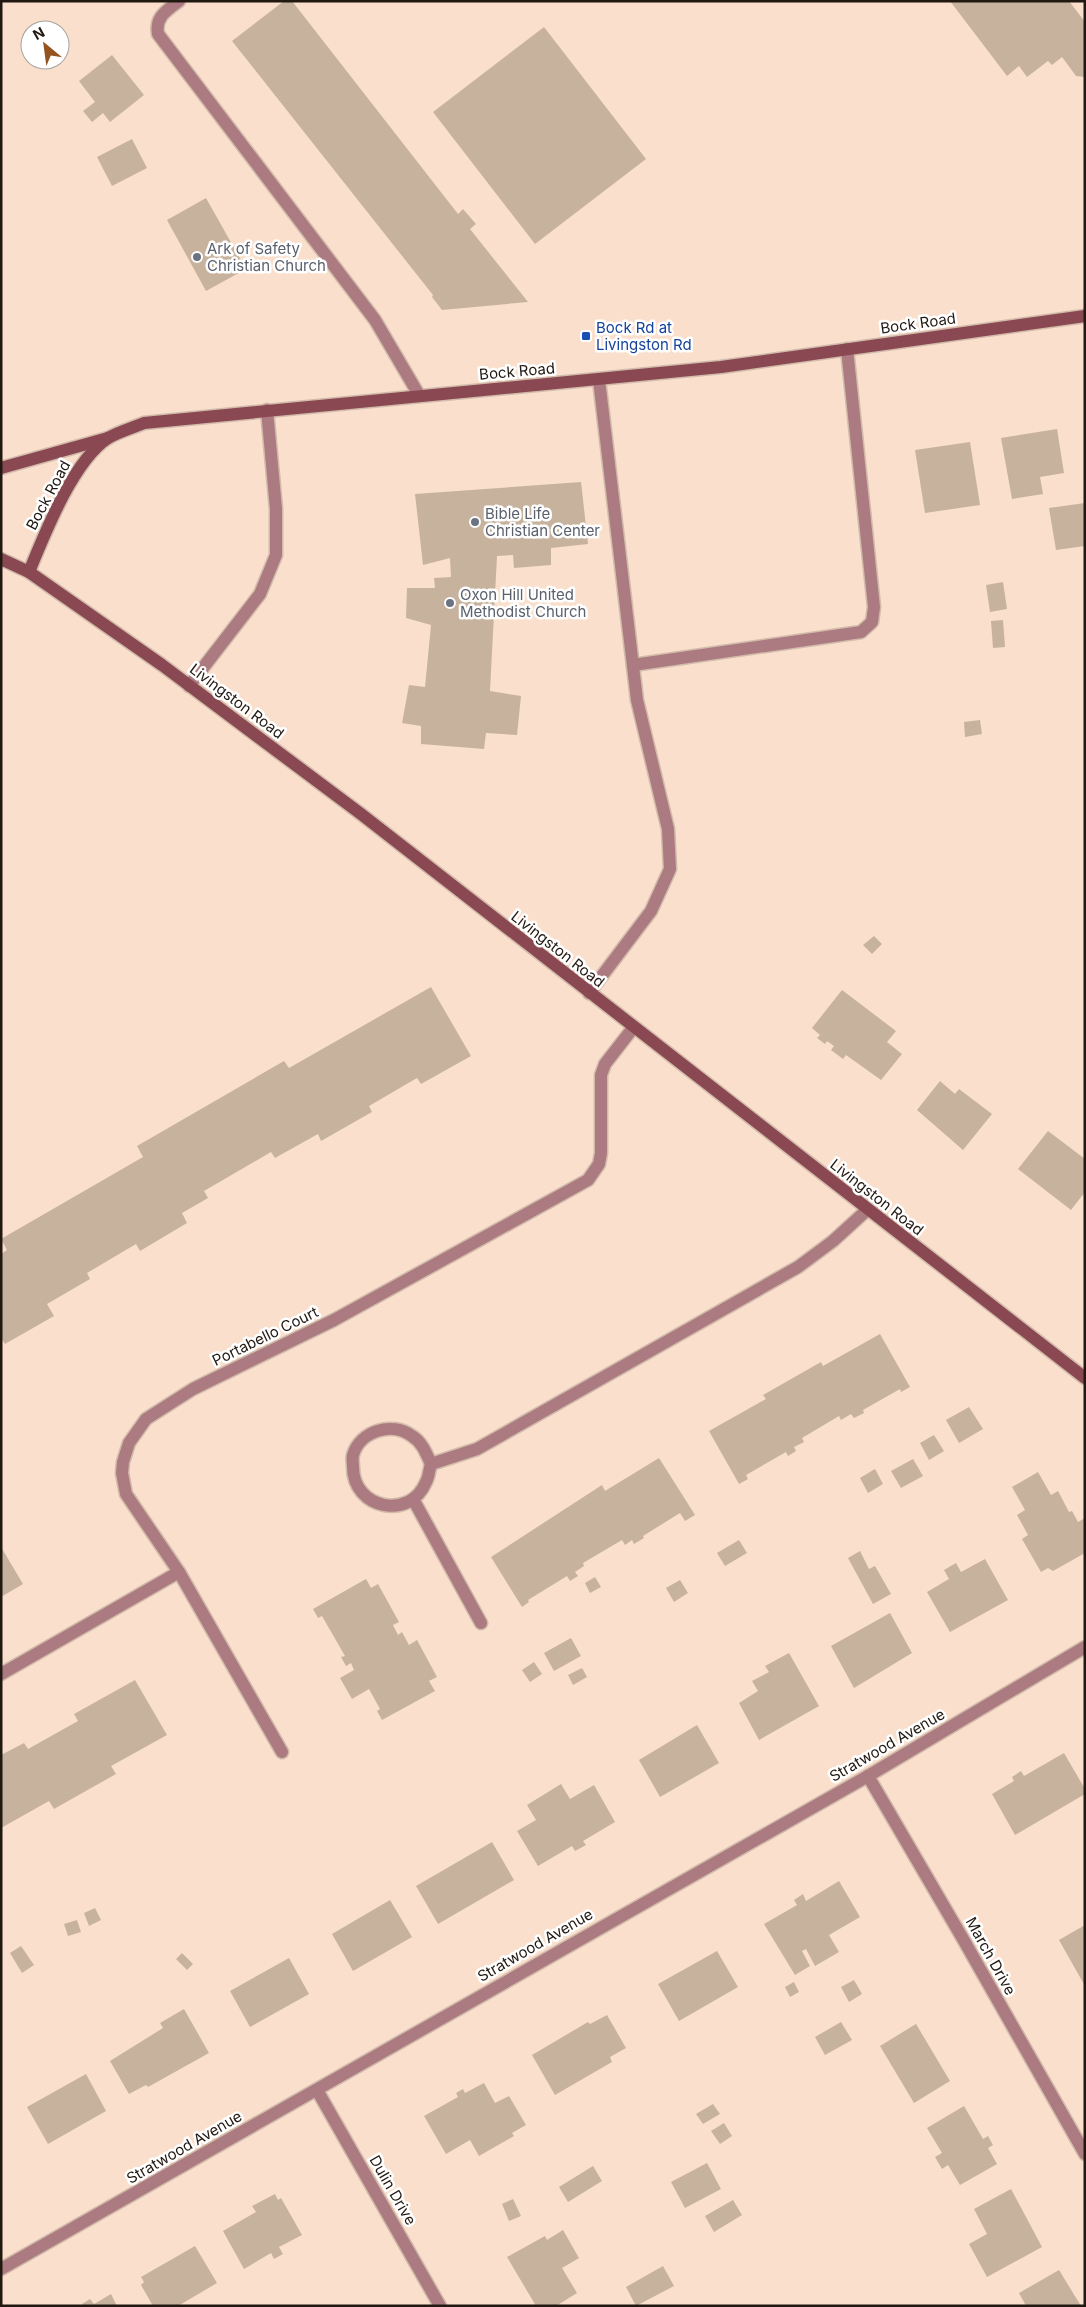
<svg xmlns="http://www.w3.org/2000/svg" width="1086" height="2307" font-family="Inter,sans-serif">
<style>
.building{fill:#c7b39d}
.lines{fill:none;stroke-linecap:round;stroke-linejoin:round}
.lane-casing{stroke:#d2bbaa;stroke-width:15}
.street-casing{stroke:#d2bbaa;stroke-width:15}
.secondary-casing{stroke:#d2bbaa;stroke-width:15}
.lane{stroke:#ab7b81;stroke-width:12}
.street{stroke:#ab7b81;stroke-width:12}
.secondary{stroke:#8a4852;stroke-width:12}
.worship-dot{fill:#6b7280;stroke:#fff;stroke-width:2}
.transit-dot{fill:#1a4fb4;stroke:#fff;stroke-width:2}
.labels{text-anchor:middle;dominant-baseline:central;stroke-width:5;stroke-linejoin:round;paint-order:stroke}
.worship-label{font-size:15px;fill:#5b616d;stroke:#fff;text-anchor:start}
.street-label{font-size:15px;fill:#211811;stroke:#fff}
.transit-label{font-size:15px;fill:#164399;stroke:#fff;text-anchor:start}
</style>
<rect width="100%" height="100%" fill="#f9dfcc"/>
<g class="building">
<polygon points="284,1 292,1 458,214 463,209 476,224 470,229 528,302 442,310 432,297 433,295 232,41"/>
<polygon points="950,1 1069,1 1085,22 1085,77 1076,76 1062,57 1052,65 1048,61 1027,77 1019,66 1007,76"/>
<polygon points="544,27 646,159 535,244 433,112"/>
<polygon points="112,55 144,95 110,122 103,113 92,122 83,111 95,102 79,81"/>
<polygon points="132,139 147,168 112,186 97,157"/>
<polygon points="206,198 246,269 206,291 167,220"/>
<polygon points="1057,429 1064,473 1040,477 1043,494 1012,499 1001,438"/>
<polygon points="970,442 980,505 925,513 915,450"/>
<polygon points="581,482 588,544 551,548 551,565 514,568 513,555 497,556 490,691 521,696 517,735 486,733 484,749 421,744 421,726 402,723 409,685 425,687 431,625 406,618 407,588 435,588 434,578 451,577 450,558 423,565 415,494"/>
<polygon points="1085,503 1085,546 1056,550 1049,508"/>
<polygon points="1003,582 1007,609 990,612 986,585"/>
<polygon points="1003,620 1005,647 993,648 991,621"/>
<polygon points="980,720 982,734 965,737 964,722"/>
<polygon points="874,936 882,944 872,954 863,945"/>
<polygon points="431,987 471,1056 421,1084 417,1078 369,1106 372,1112 321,1141 318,1134 275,1158 271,1152 204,1191 208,1198 182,1213 187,1223 140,1251 136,1244 87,1273 90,1279 47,1304 54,1316 5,1344 1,1338 1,1254 7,1250 1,1239 143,1157 137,1146 284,1061 289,1068"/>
<polygon points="842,990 896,1031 887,1042 902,1054 881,1080 846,1055 843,1059 831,1050 834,1046 827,1041 825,1044 817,1038 820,1035 812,1028"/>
<polygon points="940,1081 955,1094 959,1089 992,1114 963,1150 917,1110"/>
<polygon points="1048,1131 1085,1159 1085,1192 1071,1210 1018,1169"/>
<polygon points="880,1334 910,1387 901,1392 900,1389 863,1410 864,1413 854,1418 851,1414 841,1420 839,1416 802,1438 804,1442 794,1447 796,1451 788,1456 786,1452 746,1475 748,1479 739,1484 709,1431 766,1399 763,1395 821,1362 823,1366"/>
<polygon points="969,1407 983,1429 959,1443 946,1420"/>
<polygon points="934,1435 944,1451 929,1460 920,1443"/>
<polygon points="659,1458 695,1515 685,1521 680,1513 643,1536 644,1538 634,1544 632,1540 625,1545 622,1540 583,1563 584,1566 575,1572 578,1576 570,1581 567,1576 528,1600 529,1602 522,1607 491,1557 602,1485 605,1491"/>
<polygon points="913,1459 923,1476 901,1488 891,1471"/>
<polygon points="875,1469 883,1484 868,1493 860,1478"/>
<polygon points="1038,1472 1051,1495 1058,1491 1069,1512 1072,1511 1078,1522 1085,1518 1085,1553 1053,1571 1048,1568 1041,1572 1022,1539 1028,1535 1017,1515 1025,1510 1012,1487"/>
<polygon points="739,1540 747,1553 725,1566 717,1553"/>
<polygon points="1,1547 23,1584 1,1597"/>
<polygon points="860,1551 869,1569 875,1566 891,1594 873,1604 848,1558"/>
<polygon points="985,1559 1008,1600 950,1632 927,1592 949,1579 944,1570 956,1563 961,1572"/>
<polygon points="595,1577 601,1587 590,1593 585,1583"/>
<polygon points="366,1579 371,1588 378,1584 399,1622 393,1625 398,1635 402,1632 409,1645 417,1640 437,1677 429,1681 435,1691 382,1720 377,1711 380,1709 369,1689 352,1699 340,1678 354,1670 351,1663 346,1666 341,1657 345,1656 322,1616 318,1618 313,1609"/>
<polygon points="680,1580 688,1593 674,1602 666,1588"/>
<polygon points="890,1613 912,1653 854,1688 831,1646"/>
<polygon points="571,1638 581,1656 554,1671 544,1653"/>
<polygon points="789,1653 819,1706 759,1740 739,1703 758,1691 752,1681 769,1672 765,1666"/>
<polygon points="534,1662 542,1674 530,1682 522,1670"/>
<polygon points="582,1668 587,1677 573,1685 568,1675"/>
<polygon points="135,1680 167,1735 111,1766 116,1774 54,1809 49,1801 1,1828 1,1755 24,1743 28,1749 78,1721 74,1714"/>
<polygon points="697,1725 719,1763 660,1797 639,1760"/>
<polygon points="1064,1753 1085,1789 1085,1794 1015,1835 992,1794 1014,1781 1012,1777 1021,1771 1024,1776"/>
<polygon points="561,1784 570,1799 594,1785 615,1822 583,1841 586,1845 575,1851 572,1846 538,1866 517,1831 536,1820 527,1805"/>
<polygon points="492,1842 514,1880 438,1924 416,1886"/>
<polygon points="839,1881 860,1917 829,1935 839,1952 815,1966 806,1949 802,1951 810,1966 795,1975 764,1924 797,1905 794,1900 803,1894 806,1901"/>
<polygon points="390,1900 412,1937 353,1971 332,1934"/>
<polygon points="95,1908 101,1920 89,1926 84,1913"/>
<polygon points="77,1920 81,1932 68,1936 64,1924"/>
<polygon points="1085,1925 1085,1986 1059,1940"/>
<polygon points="21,1946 34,1965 22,1973 10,1953"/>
<polygon points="717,1951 738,1987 679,2021 658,1984"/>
<polygon points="182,1953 193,1964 187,1970 176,1959"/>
<polygon points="289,1958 309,1994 250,2027 230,1991"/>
<polygon points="854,1980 862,1994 849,2002 841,1987"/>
<polygon points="794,1982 799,1992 790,1997 785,1987"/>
<polygon points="184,2009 209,2053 148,2087 146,2085 129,2094 110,2061 163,2028 160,2023"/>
<polygon points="607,2015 626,2048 610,2057 612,2062 555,2095 532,2055 588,2022 590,2024"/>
<polygon points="841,2022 852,2040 825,2055 815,2037"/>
<polygon points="916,2024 950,2081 914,2103 880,2046"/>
<polygon points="86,2074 106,2111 48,2144 27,2107"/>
<polygon points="484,2083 495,2103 509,2096 526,2125 512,2133 514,2136 479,2156 470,2140 446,2154 424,2116 458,2097 456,2093 463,2089 465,2093"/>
<polygon points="713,2104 720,2114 703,2124 696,2114"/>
<polygon points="964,2106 983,2139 988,2136 993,2145 988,2148 997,2164 960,2185 948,2165 942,2169 935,2157 942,2153 927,2128"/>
<polygon points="724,2123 732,2136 720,2144 711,2131"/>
<polygon points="707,2163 721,2189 685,2208 671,2182"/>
<polygon points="593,2166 602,2181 568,2202 559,2187"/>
<polygon points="1011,2189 1042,2247 987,2277 969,2244 987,2234 974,2209"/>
<polygon points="275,2194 278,2200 281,2198 302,2235 279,2247 283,2254 274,2259 271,2253 244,2269 223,2231 256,2212 252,2206"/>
<polygon points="513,2199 521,2216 509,2221 502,2204"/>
<polygon points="733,2200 742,2215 714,2232 705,2216"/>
<polygon points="563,2230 579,2258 562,2268 577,2293 556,2306 536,2306 507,2257 545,2236 547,2240"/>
<polygon points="195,2246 217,2283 178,2306 153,2306 141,2285 144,2282 141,2277"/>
<polygon points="663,2266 674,2286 636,2306 626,2287"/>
<polygon points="1059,2270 1081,2306 1026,2306 1019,2293"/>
<polygon points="111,2294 117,2306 83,2306 82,2304 90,2299 94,2304"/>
</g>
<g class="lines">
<defs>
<g id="lane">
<path d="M 179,1 C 166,11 155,17 158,34 L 375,320 L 419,395"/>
<polyline points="633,665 861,632 872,622 874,607 847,349"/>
<polyline points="189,686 260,594 276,555 276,509 267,410"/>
<polyline points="589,993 651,911 670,869 668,829 637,700 599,380"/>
</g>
<g id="street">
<path d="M 431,1464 C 426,1453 422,1442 412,1436 C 392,1421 360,1431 353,1455 C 352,1458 353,1464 353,1467 C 353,1509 410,1521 426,1482 C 429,1477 429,1470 431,1464 L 477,1449 L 798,1267 L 833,1241 L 867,1210"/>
<polyline points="413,1499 481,1623"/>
<polyline points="1,1674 179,1572"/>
<polyline points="282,1752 179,1572 126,1494 122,1473 123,1462 129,1443 146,1419 193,1389 334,1320 588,1180 599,1164 601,1153 601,1075 605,1064 633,1028"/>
<polyline points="868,1776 963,1939 1085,2154"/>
<polyline points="317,2090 440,2306"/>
<polyline points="1,2269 868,1776 1085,1647"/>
</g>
<g id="secondary">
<polyline points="1,468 108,438"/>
<polyline points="1,559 29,572 162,665 361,814 1085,1378"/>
<path d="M 29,572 C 45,533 73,461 108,438 C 118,432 132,428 144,423 L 721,367 L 1085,316"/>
</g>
</defs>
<use href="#lane" class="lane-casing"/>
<use href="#street" class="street-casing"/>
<use href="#secondary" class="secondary-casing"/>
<use href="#lane" class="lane"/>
<use href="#street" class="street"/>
<use href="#secondary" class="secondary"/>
</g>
<g class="worship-dot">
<circle cx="197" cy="257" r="5"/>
<circle cx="475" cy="522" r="5"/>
<circle cx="450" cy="603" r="5"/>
</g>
<rect class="transit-dot" x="581" y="331" width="10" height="10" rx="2.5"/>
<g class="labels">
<g class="worship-label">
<text x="207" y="248">Ark of Safety<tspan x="207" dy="17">Christian Church</tspan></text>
<text x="485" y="513">Bible Life<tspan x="485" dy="17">Christian Center</tspan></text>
<text x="460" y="594">Oxon Hill United<tspan x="460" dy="17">Methodist Church</tspan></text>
</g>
<g class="street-label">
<text transform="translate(918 323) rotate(-8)">Bock Road</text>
<text transform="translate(517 371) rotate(-5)">Bock Road</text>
<text transform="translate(48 495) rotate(-62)">Bock Road</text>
<text transform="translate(237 701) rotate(37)">Livingston Road</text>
<text transform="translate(558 949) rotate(38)">Livingston Road</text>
<text transform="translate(877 1197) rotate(38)">Livingston Road</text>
<text transform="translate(265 1336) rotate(-26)">Portabello Court</text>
<text transform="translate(887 1745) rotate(-30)">Stratwood Avenue</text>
<text transform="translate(535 1945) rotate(-30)">Stratwood Avenue</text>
<text transform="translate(991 1956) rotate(61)">March Drive</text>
<text transform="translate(184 2147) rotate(-30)">Stratwood Avenue</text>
<text transform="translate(393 2190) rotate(60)">Dulin Drive</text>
</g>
<g class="transit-label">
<text x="596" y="327">Bock Rd at<tspan x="596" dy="17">Livingston Rd</tspan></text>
</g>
</g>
<rect width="1086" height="2307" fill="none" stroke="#211811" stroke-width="5"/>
<g transform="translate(45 45) rotate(331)"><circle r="24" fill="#ffffff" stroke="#a6a3a0"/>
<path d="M0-4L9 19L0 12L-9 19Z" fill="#95541f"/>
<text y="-8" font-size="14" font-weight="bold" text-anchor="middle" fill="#211811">N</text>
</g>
</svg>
